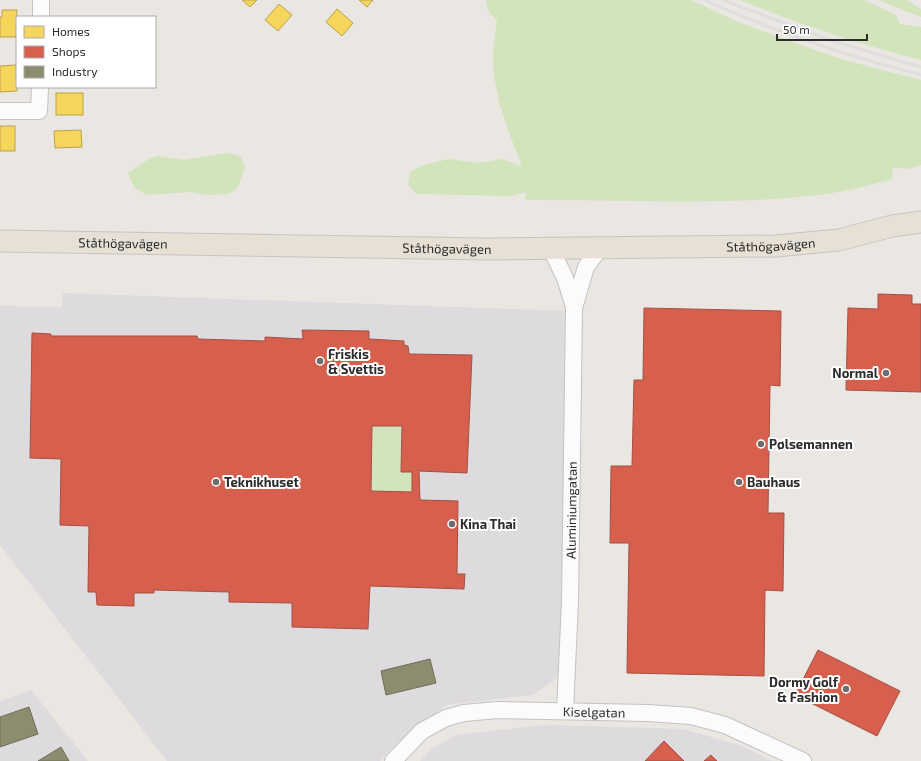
<svg xmlns="http://www.w3.org/2000/svg" width="921" height="761" font-family="'Exo 2',sans-serif">
<style>
.industrial{fill:#dddbdd}
.green{fill:#d1e4bc}
.homes{fill:#f6d55c;stroke:#b9a24e}
.shops{fill:#d6604d;stroke:#a35043;fill-rule:evenodd}
.industry{fill:#8c8c6e;stroke:#6f6f5a}
.lines{fill:none;stroke-linecap:round;stroke-linejoin:round}
.minor-casing{stroke:#c3c3c3;stroke-width:18}
.major-casing{stroke:#c6c4c2;stroke-width:23}
.minor{stroke:#fcfbfb;stroke-width:16}
.major{stroke:#e7e0d5;stroke-width:21}
.rail{stroke:#dfdedf;stroke-width:3}
.poi-dot{fill:#6e6d6c;stroke:#fff;stroke-width:1.5}
.labels{text-anchor:middle;dominant-baseline:central;stroke-width:4;stroke-linejoin:round;paint-order:stroke}
.street-label{font-size:13px;fill:#2c2c2c;stroke:#fff}
.poi-label{font-size:13px;font-weight:bold;fill:#2c2c2c;stroke:#fff;text-anchor:start}
</style>
<rect width="100%" height="100%" fill="#eae6e2"/>
<g class="industrial">
<polygon points="63,293 568,311 563,624 557,678 533,695 446,705 390,750 380,761 167,761 0,545 0,306 62,307"/>
<polygon points="31,690 88,761 0,761 0,701"/>
<polygon points="546,725 683,729 742,746 772,761 420,761 433,748 456,735"/>
</g>
<g class="green">
<path d="M 486,0 L 691,0 L 738,22 L 793,42 L 844,60 L 921,80 L 921,165 L 908,169 L 893,167 L 892,180 C 864,186 836,194 808,196 C 715,206 620,199 525,200 L 526,192 L 511,196 L 417,194 L 408,185 L 410,172 L 424,165 L 449,159 L 477,163 L 503,159 L 522,167 C 509,132 494,97 493,60 C 492,47 496,33 497,20 C 490,14 487,10 486,0 Z"/>
<path d="M 740,0 L 864,0 L 896,15 L 900,24 L 921,27 L 921,60 C 859,44 799,24 740,0 Z"/>
<polygon points="878,0 907,0 921,9 921,17"/>
<polygon points="227,153 240,156 245,167 238,187 229,194 207,195 190,192 147,195 134,187 128,173 149,159 157,156 184,160"/>
<polygon points="372,426 402,426 401,471 412,472 412,492 371,491"/>
</g>
<g class="homes">
<polygon points="242,0 257,0 250,7"/>
<polygon points="359,0 373,0 367,7"/>
<polygon points="279,4 292,15 278,31 265,20"/>
<polygon points="337,9 353,23 342,36 326,22"/>
<polygon points="2,10 17,10 16,37 0,37 0,17 2,17"/>
<polygon points="16,65 17,91 0,92 0,66"/>
<rect x="56" y="93" width="27" height="22"/>
<rect x="0" y="126" width="15" height="25"/>
<polygon points="81,130 82,147 55,148 54,131"/>
</g>
<g class="shops">
<polygon points="878,294 912,295 912,304 921,304 921,392 846,390 848,308 878,309"/>
<polygon points="644,308 781,311 780,386 770,385 768,513 784,513 783,591 765,590 764,676 627,673 629,543 610,543 611,466 632,466 634,380 643,380"/>
<path d="M 302,330 L 369,331 L 369,339 L 404,341 L 404,345 L 408,346 L 409,354 L 472,355 L 467,473 L 419,471 L 420,500 L 458,501 L 457,574 L 465,574 L 464,589 L 370,586 L 368,629 L 292,627 L 292,603 L 229,602 L 229,592 L 154,590 L 154,593 L 134,593 L 134,606 L 97,605 L 96,592 L 88,592 L 89,526 L 60,525 L 61,459 L 30,458 L 32,333 L 51,334 L 51,336 L 197,336 L 198,339 L 265,341 L 265,337 L 303,339 ZM 372,426 L 402,426 L 401,472 L 412,472 L 412,492 L 371,491 Z"/>
<polygon points="818,650 900,691 877,736 795,695"/>
<polygon points="664,741 684,761 645,761"/>
<polygon points="711,755 717,761 704,761"/>
</g>
<g class="industry">
<polygon points="430,659 436,683 386,695 381,671"/>
<polygon points="29,707 38,734 0,747 0,717"/>
<polygon points="61,747 69,761 38,761"/>
</g>
<g class="lines">
<defs>
<g id="minor">
<polyline points="41,17 41,0"/>
<polyline points="0,111 39,111 40,87"/>
<polyline points="551,249 565,278 574,307"/>
<path id="s1" d="M 565,711 L 570,602 L 574,308 L 586,267 L 600,248"/>
<path id="s2" d="M 393,761 L 422,731 L 446,718 L 464,713 L 497,710 L 648,713 L 691,716 L 725,725 L 803,761"/>
</g>
<g id="major">
<path id="s3" d="M 0,241 L 486,249 L 776,246 L 839,240 L 892,226 L 921,222"/>
</g>
</defs>
<use href="#minor" class="minor-casing"/>
<use href="#major" class="major-casing"/>
<use href="#minor" class="minor"/>
<use href="#major" class="major"/>
<g class="rail">
<path d="M 704,0 C 774,31 847,56 921,75"/>
<polyline points="723,0 830,40 921,67"/>
</g>
</g>
<g class="poi-dot">
<circle cx="320" cy="361" r="4"/>
<circle cx="886" cy="373" r="4"/>
<circle cx="761" cy="444" r="4"/>
<circle cx="216" cy="482" r="4"/>
<circle cx="739" cy="482" r="4"/>
<circle cx="452" cy="524" r="4"/>
<circle cx="846" cy="689" r="4"/>
</g>
<g class="labels">
<g class="street-label">
<text stroke="none"><textPath href="#s3" startOffset="123">Ståthögavägen</textPath></text>
<text stroke="none"><textPath href="#s3" startOffset="771">Ståthögavägen</textPath></text>
<text stroke="none"><textPath href="#s3" startOffset="447">Ståthögavägen</textPath></text>
<text stroke="none"><textPath href="#s1" startOffset="201">Aluminiumgatan</textPath></text>
<text stroke="none"><textPath href="#s2" startOffset="218">Kiselgatan</textPath></text>
</g>
<g class="poi-label">
<text x="328" y="354">Friskis<tspan x="328" dy="15">&amp; Svettis</tspan></text>
<text x="878" y="373" text-anchor="end">Normal</text>
<text x="769" y="444">Pølsemannen</text>
<text x="224" y="482">Teknikhuset</text>
<text x="747" y="482">Bauhaus</text>
<text x="460" y="524">Kina Thai</text>
<text x="838" y="682" text-anchor="end">Dormy Golf<tspan x="838" dy="15">&amp; Fashion</tspan></text>
</g>
</g>
<rect x="16" y="16" width="140" height="72" fill="#ffffff" stroke="#ababab"/>
<rect x="24" y="26" width="20" height="12" fill="#f6d55c" stroke="#ababab"/>
<text x="52" y="36" font-size="12" fill="#2c2c2c">Homes</text>
<rect x="24" y="46" width="20" height="12" fill="#d6604d" stroke="#ababab"/>
<text x="52" y="56" font-size="12" fill="#2c2c2c">Shops</text>
<rect x="24" y="66" width="20" height="12" fill="#8c8c6e" stroke="#ababab"/>
<text x="52" y="76" font-size="12" fill="#2c2c2c">Industry</text>
<path d="M777 34v6h90v-6" fill="none" stroke="#2c2c2c" stroke-width="2"/>
<text x="783" y="34" font-size="12" fill="#2c2c2c" stroke="#ffffff" stroke-width="3" paint-order="stroke">50 m</text>
</svg>
